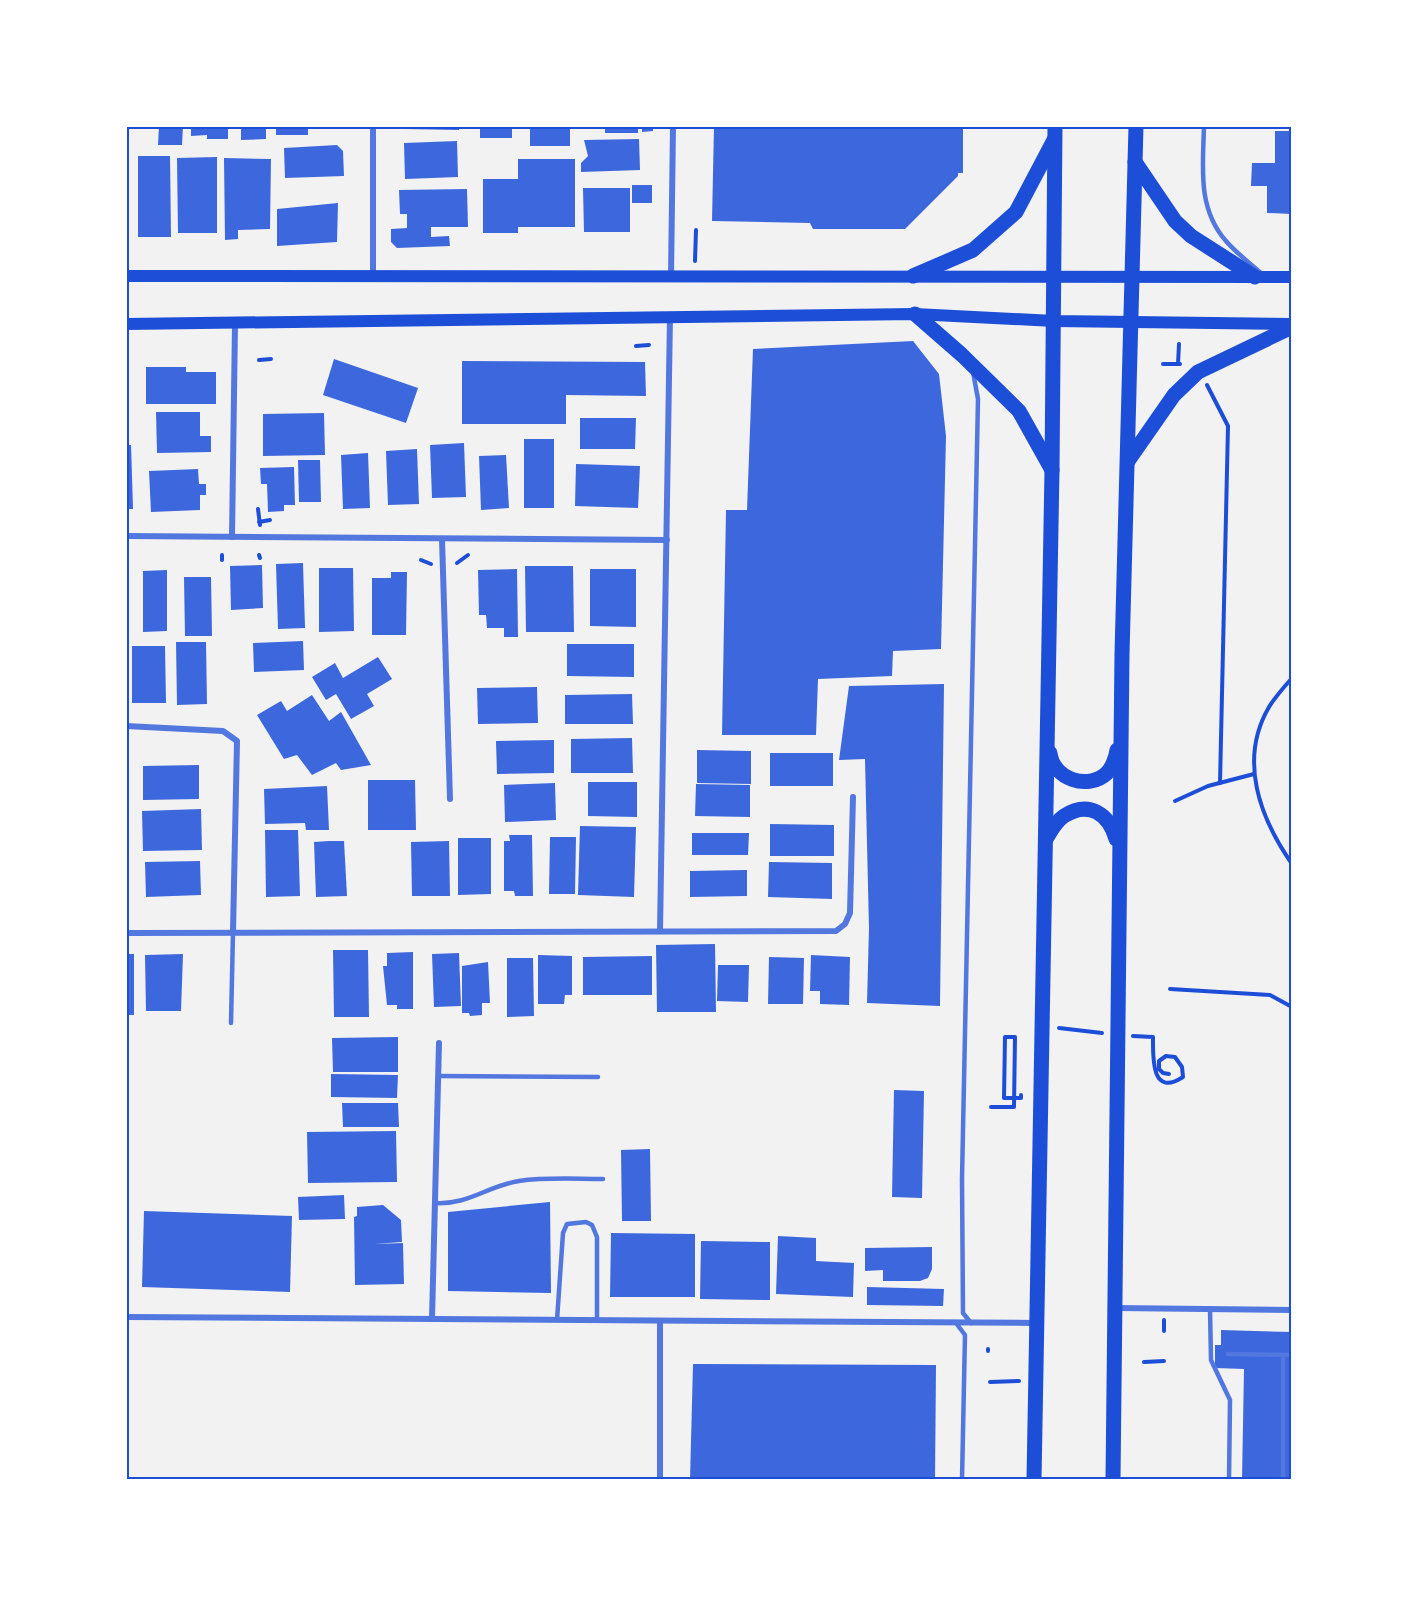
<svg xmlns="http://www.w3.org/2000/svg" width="1418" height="1606" font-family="'Fira Sans Condensed',sans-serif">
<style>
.building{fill:#3d67dc}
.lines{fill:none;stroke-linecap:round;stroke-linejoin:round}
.path{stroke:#1d4ed8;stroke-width:4}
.service{stroke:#5277de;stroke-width:4.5}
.minor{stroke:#5277de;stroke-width:6}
.secondary{stroke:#1d4ed8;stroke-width:12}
.primary{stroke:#1d4ed8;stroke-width:15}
.neatline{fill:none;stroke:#1d4ed8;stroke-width:2}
</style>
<rect width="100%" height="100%" fill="#f2f2f2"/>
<g class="building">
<polygon points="159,126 183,126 182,145 158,145"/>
<polygon points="191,126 228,126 228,139 207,139 207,135 191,136"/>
<polygon points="241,126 266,126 266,139 241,140"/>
<rect x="276" y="126" width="32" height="9"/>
<polygon points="405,126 459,126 459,130 405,129"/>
<rect x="480" y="126" width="32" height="12"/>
<rect x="530" y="126" width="40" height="20"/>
<rect x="605" y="126" width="33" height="7"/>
<polygon points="642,126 653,126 653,131 642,132"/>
<polygon points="714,126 963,126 963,173 958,173 958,176 905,229 813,229 810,223 712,221"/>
<polygon points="1275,131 1292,131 1292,214 1267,213 1267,186 1251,186 1252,163 1275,163"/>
<polygon points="639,139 640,170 581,172 581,163 588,156 584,140"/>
<polygon points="457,141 458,177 405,179 404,143"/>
<polygon points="337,145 343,151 344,176 285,178 284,148"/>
<polygon points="138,156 170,156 171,237 138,237"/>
<polygon points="217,157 217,233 178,233 177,158"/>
<polygon points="224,158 271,159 270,229 238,230 238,239 225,240"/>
<polygon points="518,159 575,159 575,227 518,227 518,233 483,233 483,179 518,179"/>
<rect x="632" y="185" width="20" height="18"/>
<polygon points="583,188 630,188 630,232 584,232"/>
<polygon points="467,189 468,227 431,227 431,237 449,236 450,246 397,248 391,242 391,229 407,228 407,214 400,214 399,190"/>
<polygon points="338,203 337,242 277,246 277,209"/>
<polygon points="913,341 939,374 946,436 941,649 893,651 892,676 818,679 816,735 722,735 726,510 747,510 753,349"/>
<polygon points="334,359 418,388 406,423 323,395"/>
<rect x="126" y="361" width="3" height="61"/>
<polygon points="462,361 645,362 646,396 566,395 566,424 462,424"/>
<polygon points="146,367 186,367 186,372 216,372 216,404 146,404"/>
<polygon points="156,412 200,412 200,436 211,436 211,452 157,453"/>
<polygon points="324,413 325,455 263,456 263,414"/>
<polygon points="580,418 636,418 635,449 580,449"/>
<rect x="524" y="439" width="30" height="69"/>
<polygon points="464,443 466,497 432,498 430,445"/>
<polygon points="126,445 131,445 133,509 126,509"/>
<polygon points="417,449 419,504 388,505 386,451"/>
<polygon points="368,453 370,508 343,509 341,455"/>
<polygon points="506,455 509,508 481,510 479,456"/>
<polygon points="298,460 320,460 321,502 299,502"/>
<polygon points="576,464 640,466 638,508 575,506"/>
<polygon points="294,467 295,505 284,505 284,511 268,512 267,484 261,484 260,468"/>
<polygon points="198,469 199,484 206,484 206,495 200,495 200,510 151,512 149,471"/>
<polygon points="303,563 305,628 278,629 276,564"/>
<polygon points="262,565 263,608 231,610 230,566"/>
<polygon points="525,566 573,566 574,632 526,632"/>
<polygon points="319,568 353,568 354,631 319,632"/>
<polygon points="517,569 518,637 504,637 504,628 487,628 486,615 479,615 478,570"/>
<polygon points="590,569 636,569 636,627 590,626"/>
<polygon points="167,570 167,631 143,632 143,571"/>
<polygon points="391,572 407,572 406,635 372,635 372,578 391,578"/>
<polygon points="184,577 211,577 212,636 185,636"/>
<polygon points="303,641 304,670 254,672 253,643"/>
<polygon points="176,642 206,642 207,704 177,705"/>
<polygon points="567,644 634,644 634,677 567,676"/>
<polygon points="132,646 165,646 166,703 132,703"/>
<polygon points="378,657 392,679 367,694 374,706 351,719 336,694 326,700 312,677 335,663 343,678"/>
<polygon points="944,684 940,1006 867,1003 869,928 865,759 839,760 849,686"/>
<polygon points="537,687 538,723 478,724 477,688"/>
<polygon points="632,694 633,724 565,724 565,695"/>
<polygon points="312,695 329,721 341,712 371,765 341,770 336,763 312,775 297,755 284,759 257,715 281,701 287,711"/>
<polygon points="632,738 633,773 571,773 571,739"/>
<polygon points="554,740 554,773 497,774 496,741"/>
<polygon points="697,750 751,751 751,784 697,783"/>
<rect x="770" y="753" width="63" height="33"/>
<polygon points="199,765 199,799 143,800 143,766"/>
<polygon points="368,780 415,780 416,830 368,830"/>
<polygon points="588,782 637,782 637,817 588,816"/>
<polygon points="555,783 556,820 505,822 504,785"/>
<polygon points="696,784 750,785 750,817 695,816"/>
<polygon points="327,786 329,830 306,830 305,823 265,824 264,789"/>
<polygon points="201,809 202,850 143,851 142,811"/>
<polygon points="770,824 834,825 834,856 770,856"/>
<polygon points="580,826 636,827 634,897 578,895"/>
<polygon points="265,830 298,830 300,896 266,897"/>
<polygon points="692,833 749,833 748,855 692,855"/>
<polygon points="509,835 532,835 533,896 515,896 514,891 504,891 504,841 510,841"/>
<polygon points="550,837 576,837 575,894 549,894"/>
<polygon points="458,838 491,838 491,894 458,895"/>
<polygon points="329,841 344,841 347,896 316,897 314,842"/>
<polygon points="449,841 450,896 412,896 411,842"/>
<polygon points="200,861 201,895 146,897 145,862"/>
<polygon points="769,862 832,863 832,899 768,897"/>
<polygon points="747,870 747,896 690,897 690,871"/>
<polygon points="715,944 716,1012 657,1012 656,945"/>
<polygon points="333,950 368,950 369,1017 334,1017"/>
<polygon points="413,952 413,1009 397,1009 397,1005 387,1005 383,966 387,966 387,953"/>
<polygon points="459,953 461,1006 434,1007 432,954"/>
<rect x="126" y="954" width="8" height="61"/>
<polygon points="183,954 181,1011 146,1011 145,955"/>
<polygon points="538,955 572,956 572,995 565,995 564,1004 538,1004"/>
<polygon points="811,955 850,957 849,1005 820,1004 820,991 810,991"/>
<polygon points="652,956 652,995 583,995 583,957"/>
<polygon points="769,957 804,958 803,1004 768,1004"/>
<polygon points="507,958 533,958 534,1016 507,1017"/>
<polygon points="488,962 490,1003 482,1003 482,1015 470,1016 469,1013 462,1013 462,966"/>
<polygon points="718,965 749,965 748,1002 717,1001"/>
<polygon points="398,1037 398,1072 333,1072 332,1038"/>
<polygon points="331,1074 398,1075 397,1098 331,1097"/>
<polygon points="894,1090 924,1091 922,1198 892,1197"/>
<polygon points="342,1103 398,1103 399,1127 343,1127"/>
<polygon points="396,1131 397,1182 308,1183 307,1132"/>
<polygon points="650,1149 651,1221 622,1221 621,1150"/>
<polygon points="344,1195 345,1219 299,1220 298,1197"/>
<polygon points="550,1202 551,1293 448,1291 448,1212"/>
<polygon points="383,1205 401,1220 402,1242 374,1244 403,1243 404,1284 355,1285 354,1217 357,1216 357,1207"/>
<polygon points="144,1211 292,1216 290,1292 142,1287"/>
<polygon points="611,1233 695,1234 695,1297 610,1297"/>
<polygon points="778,1236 816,1238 816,1261 854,1263 853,1297 776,1294"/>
<polygon points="701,1241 770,1242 770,1300 700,1299"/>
<polygon points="932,1247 932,1269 928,1278 920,1281 883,1281 883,1270 865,1271 865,1248"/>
<polygon points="867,1287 944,1289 943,1306 867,1305"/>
<polygon points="1221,1330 1292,1332 1292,1480 1242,1480 1244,1369 1215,1368 1215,1345 1221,1345"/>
<polygon points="693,1364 936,1365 935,1480 690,1480"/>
</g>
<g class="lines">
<g class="path">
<polyline points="695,261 696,230"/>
<polyline points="636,346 649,345"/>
<polyline points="259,360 271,359"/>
<polyline points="1163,364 1180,364"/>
<polyline points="1178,364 1179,344"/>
<polyline points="1207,385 1228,426 1220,783"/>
<polyline points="258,509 260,525"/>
<polyline points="259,522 270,520"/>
<polyline points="222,555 222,560"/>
<polyline points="259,555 260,558"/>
<polyline points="421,560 431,564"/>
<polyline points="457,563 468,555"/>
<path d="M 1292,678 C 1284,687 1275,697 1269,707 C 1238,760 1260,818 1292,864"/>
<polyline points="1175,801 1208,786 1254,774"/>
<polyline points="1170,989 1270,995 1292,1007"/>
<polyline points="1059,1028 1102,1033"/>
<path d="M 1133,1036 L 1153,1037 C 1153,1057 1151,1098 1183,1077 L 1182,1067 L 1175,1057 L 1166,1056 L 1159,1061 L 1159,1069 L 1163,1073 L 1169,1074"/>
<polyline points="991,1107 1014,1107 1015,1037 1005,1037 1004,1098 1021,1098 1021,1095"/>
<polyline points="1164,1331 1164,1320"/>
<polyline points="988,1349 988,1351"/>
<polyline points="1144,1362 1164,1361"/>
<polyline points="990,1382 1019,1381"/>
</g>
<g class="service">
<path d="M 1204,126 C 1203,167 1197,208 1226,241 C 1236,253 1250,263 1261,273"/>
<polyline points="231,1023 233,932"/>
<polyline points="438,1076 598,1077"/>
<path d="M 435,1203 C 469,1205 487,1186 519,1181 C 546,1177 575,1179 603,1179"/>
<polyline points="1210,1309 1211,1360 1230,1400 1229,1480"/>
<polyline points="557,1320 563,1233 567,1224 586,1222 592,1225 597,1237 597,1320"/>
<polyline points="956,1323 965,1335 962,1480"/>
<polyline points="971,1323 963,1313 962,1179 978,399 973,372"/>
<polyline points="1228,1354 1292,1355"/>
<polyline points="1283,1480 1283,1355"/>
</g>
<g class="minor">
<polyline points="373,276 373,126"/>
<polyline points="671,276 673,126"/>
<polyline points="126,536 667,540"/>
<polyline points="232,537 235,324"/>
<polyline points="442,539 450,799"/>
<polyline points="126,726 223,731 237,741 233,932"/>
<polyline points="660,931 670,316"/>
<polyline points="126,933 836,931 845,924 850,913 853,797"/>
<polyline points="1116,1308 1292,1310"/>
<polyline points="126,1317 1037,1323"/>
<polyline points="432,1319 439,1043"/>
<polyline points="660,1480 660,1321"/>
</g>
<g class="secondary">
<polyline points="126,276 1292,277"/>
<polyline points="126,324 915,314 1054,321 1292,324"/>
</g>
<g class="primary">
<polyline points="1135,162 1175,221 1191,236 1255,277"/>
<polyline points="913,276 973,250 1016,212 1054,140"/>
<polyline points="915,314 962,355 1019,411 1052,470"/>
<polyline points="1128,461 1174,395 1198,372 1292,327"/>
<path d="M 1050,753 C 1053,779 1088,791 1107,773 C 1112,768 1116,757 1117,750"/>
<path d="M 1046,839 C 1051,831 1056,821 1064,816 C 1089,800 1109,814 1116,839"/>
<polyline points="1034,1480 1052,470 1055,126"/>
<polyline points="1113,1480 1122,654 1136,126"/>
</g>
</g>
<rect width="1418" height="1606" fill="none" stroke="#ffffff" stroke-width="255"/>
<rect x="128" y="128" width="1162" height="1350" class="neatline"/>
</svg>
